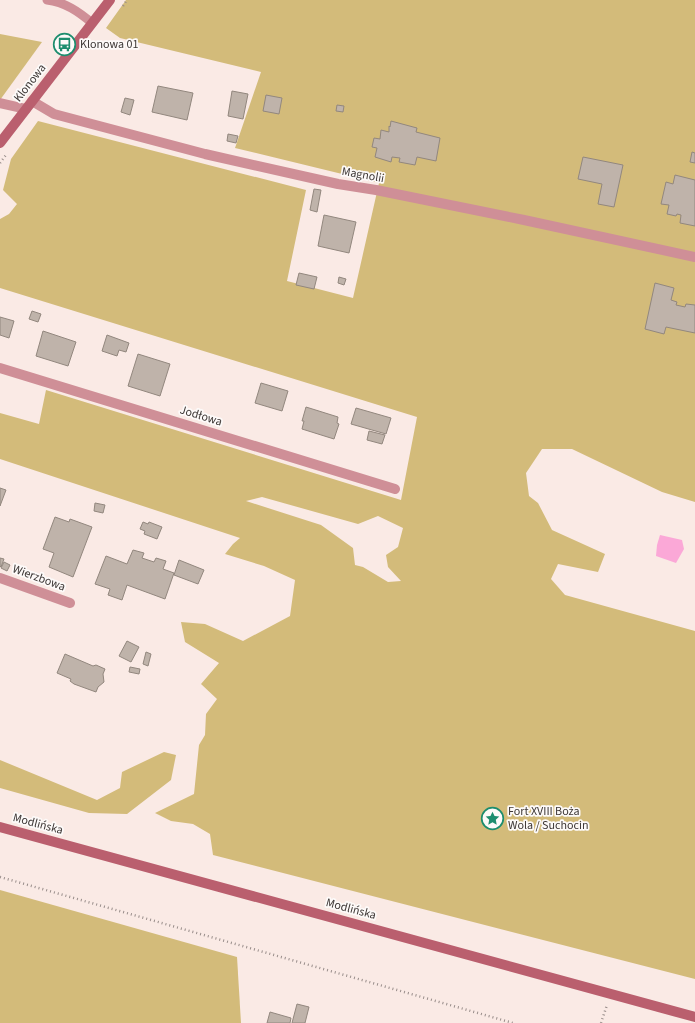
<svg xmlns="http://www.w3.org/2000/svg" width="695" height="1023" font-family="'Source Sans 3',sans-serif">
<style>
.green{fill:#d3bb7a;fill-rule:evenodd}
.water{fill:#fba8d7}
.building{fill:#bfb3aa;stroke:#92877e}
.lines{fill:none;stroke-linecap:round;stroke-linejoin:round}
.path{stroke:#988d8a;stroke-width:2.5;stroke-dasharray:1 3;stroke-linecap:butt}
.lane{stroke:#cf8f97;stroke-width:9}
.street{stroke:#cf8f97;stroke-width:10}
.secondary{stroke:#ba5f6e;stroke-width:10}
.labels{text-anchor:middle;dominant-baseline:central;stroke-width:3.5;stroke-linejoin:round;paint-order:stroke}
.poi-label{font-size:12px;fill:#3d3735;stroke:#fdfaf9;text-anchor:start}
.street-label{font-size:12px;fill:#3d3735;stroke:#fdfaf9}
</style>
<rect width="100%" height="100%" fill="#faeae5"/>
<g class="green">
<path d="M 126,0 L 695,0 L 695,502 L 662,492 L 572,449 L 542,449 L 526,473 L 529,496 L 538,503 L 552,530 L 605,554 L 598,572 L 558,564 L 551,579 L 565,595 L 695,631 L 695,979 L 213,855 L 210,834 L 193,824 L 171,821 L 155,813 L 194,794 L 199,745 L 205,735 L 206,714 L 217,699 L 201,684 L 219,663 L 185,642 L 181,622 L 205,624 L 243,641 L 290,616 L 295,580 L 264,566 L 225,554 L 233,544 L 240,538 L 0,459 L 0,413 L 39,424 L 46,390 L 401,500 L 417,417 L 0,288 L 0,219 L 9,214 L 17,204 L 3,190 L 11,159 L 38,121 L 306,190 L 287,281 L 353,298 L 379,183 L 235,148 L 261,72 L 120,38 L 106,28 ZM 262,497 L 358,524 L 378,516 L 403,528 L 398,547 L 386,555 L 388,567 L 401,581 L 388,582 L 363,567 L 355,565 L 353,548 L 321,525 L 246,501 Z"/>
<polygon points="0,34 42,42 0,100"/>
<polygon points="164,752 176,755 171,780 127,814 89,813 0,788 0,760 97,800 120,788 122,772"/>
<polygon points="0,890 237,957 241,1023 0,1023"/>
</g>
<polygon class="water" points="660,535 682,540 684,549 676,563 656,556 657,545"/>
<g class="building">
<polygon points="158,86 193,93 187,120 152,112"/>
<polygon points="232,91 248,94 243,119 228,116"/>
<polygon points="266,95 282,98 279,114 263,111"/>
<polygon points="125,98 134,100 130,115 121,112"/>
<polygon points="337,105 344,106 343,112 336,111"/>
<polygon points="391,121 417,128 416,132 440,138 436,161 417,157 415,165 399,162 400,158 392,157 391,162 375,157 377,148 372,147 374,138 380,139 381,130 389,132 389,126 390,127"/>
<polygon points="228,134 238,136 236,143 227,141"/>
<polygon points="692,152 695,153 695,163 690,162"/>
<polygon points="583,157 623,165 614,207 598,204 602,184 578,179"/>
<polygon points="675,175 695,180 695,226 680,223 681,215 677,214 676,216 667,214 669,205 661,204 666,182 673,184"/>
<polygon points="314,189 321,190 317,212 310,210"/>
<polygon points="324,215 356,222 349,253 318,246"/>
<polygon points="299,273 317,277 314,289 296,285"/>
<polygon points="339,277 346,279 344,285 338,283"/>
<polygon points="655,283 674,288 671,300 677,302 676,305 685,307 686,304 695,305 695,333 666,327 664,334 645,329"/>
<polygon points="32,311 41,314 38,322 29,319"/>
<polygon points="0,317 14,321 9,338 0,335"/>
<polygon points="43,331 76,342 68,366 36,356"/>
<polygon points="107,335 129,343 126,352 119,350 117,356 102,351"/>
<polygon points="138,354 170,364 160,396 128,386"/>
<polygon points="261,383 288,391 282,411 255,403"/>
<polygon points="306,407 338,417 337,423 339,424 334,439 302,429 304,421 302,421"/>
<polygon points="356,408 391,418 386,434 351,424"/>
<polygon points="369,431 385,435 382,444 367,440"/>
<polygon points="0,488 6,490 0,506"/>
<polygon points="95,503 105,505 103,513 94,511"/>
<polygon points="55,517 69,522 70,519 92,527 73,577 49,567 54,553 43,549"/>
<polygon points="143,522 148,524 149,522 162,527 157,539 144,534 145,531 140,529"/>
<polygon points="133,550 144,553 142,558 154,562 156,558 166,561 163,569 174,573 165,599 127,585 122,600 108,595 110,589 95,584 106,556 127,564"/>
<polygon points="0,558 4,559 1,567 0,566"/>
<polygon points="179,560 204,570 198,584 174,575"/>
<polygon points="4,562 10,565 7,571 1,568"/>
<polygon points="127,641 139,647 131,662 119,656"/>
<polygon points="146,652 151,654 148,666 143,664"/>
<polygon points="65,654 93,666 96,665 105,669 103,674 104,682 98,687 96,692 74,684 70,681 71,679 57,673"/>
<polygon points="130,667 140,669 139,674 129,672"/>
<polygon points="297,1004 309,1007 305,1023 292,1023"/>
<polygon points="270,1012 291,1018 290,1023 267,1023"/>
</g>
<g class="lines">
<g class="path">
<polyline points="123,6 127,0"/>
<polyline points="0,163 6,155"/>
<polyline points="0,877 513,1023"/>
<polyline points="601,1023 607,1005"/>
</g>
<path class="lane" d="M 47,0 C 65,2 79,12 92,23"/>
<g class="street">
<polyline points="32,101 54,114 205,154 338,184 376,190 524,220 695,257"/>
<polyline points="0,103 26,109"/>
<polyline points="0,368 395,489"/>
<polyline points="0,578 70,603"/>
</g>
<g class="secondary">
<polyline points="0,143 110,0"/>
<polyline points="0,827 695,1017"/>
</g>
</g>
<defs>
<symbol id="bus-ring" viewBox="-11 -11 22 22"><circle r="9.5" fill="#fdfaf9" stroke="#1d8d6e" stroke-width="1.5"/><path d="M-5-6H5V4H4V6H2V4H-2V6H-4V4H-5ZM-3.5-4V0h7V-4ZM-3.5 1.2v1.5H-2V1.2ZM2 1.2v1.5H3.5V1.2Z" fill="#1d8d6e"/></symbol>
<symbol id="sight-ring" viewBox="-11 -11 22 22"><circle r="9.5" fill="#fdfaf9" stroke="#1d8d6e" stroke-width="1.5"/><path d="M0-6L1.8-2.2L6-1.7L2.9 1.2L3.7 5.4L0 3.3L-3.7 5.4L-2.9 1.2L-6-1.7L-1.8-2.2Z" fill="#1d8d6e"/></symbol>
</defs>
<g fill-rule="evenodd">
<use href="#bus-ring" x="52" y="32" width="25" height="25"/>
<use href="#sight-ring" x="480" y="806" width="25" height="25"/>
</g>
<g class="labels">
<g class="poi-label">
<text x="80" y="44">Klonowa 01</text>
<text x="508" y="811">Fort XVIII Boża<tspan x="508" dy="14">Wola / Suchocin</tspan></text>
</g>
<g class="street-label">
<text transform="translate(30 83) rotate(-52)">Klonowa</text>
<text transform="translate(363 175) rotate(10)">Magnolii</text>
<text transform="translate(201 416) rotate(17)">Jodłowa</text>
<text transform="translate(39 578) rotate(20)">Wierzbowa</text>
<text transform="translate(38 824) rotate(15)">Modlińska</text>
<text transform="translate(351 909) rotate(15)">Modlińska</text>
</g>
</g>
</svg>
